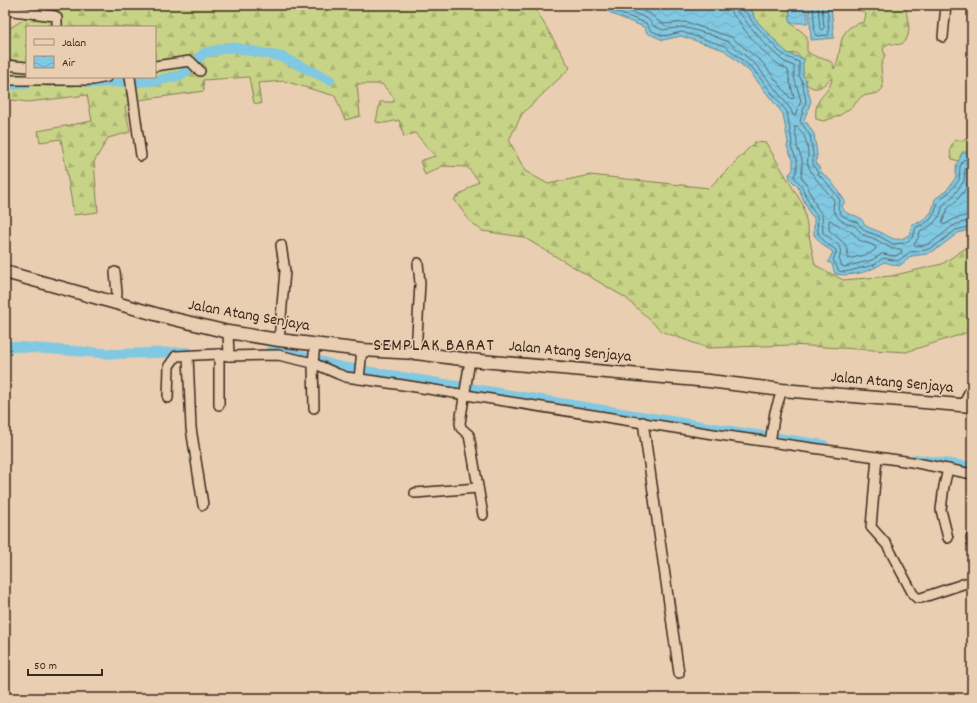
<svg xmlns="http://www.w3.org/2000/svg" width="977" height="703" font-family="Dekko,sans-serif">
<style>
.forest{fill:url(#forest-firs);stroke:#817e52;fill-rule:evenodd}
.water{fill:url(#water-waves);stroke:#658994}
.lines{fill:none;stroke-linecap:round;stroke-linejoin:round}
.shore{stroke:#57696c;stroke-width:1}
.canal{stroke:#81c8e2;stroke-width:10}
.minor-casing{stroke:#3b2a1e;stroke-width:12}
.secondary-casing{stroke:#3b2a1e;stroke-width:15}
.minor{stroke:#eaceb1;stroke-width:9}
.secondary{stroke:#eaceb1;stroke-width:12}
.labels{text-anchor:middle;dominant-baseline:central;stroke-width:3;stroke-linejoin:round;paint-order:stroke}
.street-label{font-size:16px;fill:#3b2a1e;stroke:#eaceb1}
.quarter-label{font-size:18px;letter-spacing:1px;fill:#3b2a1e;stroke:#eaceb1}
</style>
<defs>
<pattern id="forest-firs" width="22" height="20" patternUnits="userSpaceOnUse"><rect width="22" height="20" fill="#c7d386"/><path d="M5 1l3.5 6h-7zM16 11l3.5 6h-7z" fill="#acb573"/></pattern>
<pattern id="water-waves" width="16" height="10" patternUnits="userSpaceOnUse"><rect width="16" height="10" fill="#81c8e2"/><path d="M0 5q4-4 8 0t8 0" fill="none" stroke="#70acc1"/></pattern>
</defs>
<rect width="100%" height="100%" fill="#eaceb1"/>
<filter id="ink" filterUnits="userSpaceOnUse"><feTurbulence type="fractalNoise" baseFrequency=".025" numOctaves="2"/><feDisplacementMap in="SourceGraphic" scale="8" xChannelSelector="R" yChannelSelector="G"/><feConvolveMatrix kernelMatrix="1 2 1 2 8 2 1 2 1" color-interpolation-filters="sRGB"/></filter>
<g filter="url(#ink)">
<g class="forest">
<path d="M 61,5 L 523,5 L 535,8 L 570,68 L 522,114 L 509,140 L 525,171 L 548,184 L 590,175 L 709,188 L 755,142 L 766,143 L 803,205 L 815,265 L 843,280 L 891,276 L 942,264 L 972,244 L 972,331 L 906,352 L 792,345 L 708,348 L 663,332 L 626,298 L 523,237 L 482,231 L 469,220 L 454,199 L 479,181 L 467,167 L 442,166 L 425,175 L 420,161 L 435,156 L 415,133 L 404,137 L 399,120 L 385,123 L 376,122 L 380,102 L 394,102 L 394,98 L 382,84 L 357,84 L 360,116 L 345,120 L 335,96 L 284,81 L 258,83 L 261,104 L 254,103 L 249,77 L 203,80 L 204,91 L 132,101 L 125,107 L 130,132 L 108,138 L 94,162 L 98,212 L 74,215 L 61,139 L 40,142 L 38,131 L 92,121 L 87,95 L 28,102 L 5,99 L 5,31 L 33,14 L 43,19 ZM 27,27 L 155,27 L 155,77 L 27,77 Z"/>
<path d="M 746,5 L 795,5 L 790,22 C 796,29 802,30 807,37 L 807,51 C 816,59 823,57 833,63 L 834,69 C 842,57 837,38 849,28 C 853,25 859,23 864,22 L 866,14 L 851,5 L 906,5 C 905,17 913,28 906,40 C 902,46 895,45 889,43 L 883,49 L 885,55 L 881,66 L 883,88 L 878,93 L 862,96 L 852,107 L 839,116 L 823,121 L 816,119 C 813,95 830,96 832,78 C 821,86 819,93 806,84 L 806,79 L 803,76 L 802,58 L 796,53 L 789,54 L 780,48 L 776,41 L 771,38 L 770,34 C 760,31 753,23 753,12 Z"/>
<path d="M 972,136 L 972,165 L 952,159 C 949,153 950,146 955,140 L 960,141 Z"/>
</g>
<g class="water">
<path d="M 589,5 L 743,5 L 753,12 L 754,18 L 782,48 L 789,54 L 805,59 L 803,63 L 803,76 L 806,79 L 806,84 L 811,101 L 804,120 L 807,123 L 814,134 L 817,154 L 816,162 L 822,173 L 831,181 L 845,201 L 842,207 C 847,217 853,213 860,218 C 863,220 864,225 868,227 C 871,229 876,230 880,232 C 893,238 896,244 910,234 L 912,224 L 921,222 L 927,217 L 932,211 L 935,199 L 947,190 L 956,177 L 956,166 L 963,152 L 967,152 L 972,163 L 972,229 L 958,233 L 937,249 L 927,254 L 912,256 L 899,266 L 884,262 C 871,272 851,277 835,274 L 832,264 L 828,262 L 833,252 L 824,246 L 814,235 L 814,217 L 810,214 L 798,187 L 790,179 L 789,174 L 793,170 L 793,160 L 787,147 L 788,142 L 783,114 L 750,72 L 724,50 L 681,36 L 663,40 L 647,33 L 644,27 L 614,15 L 605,9 L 595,9 Z"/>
<polygon points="789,5 807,5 808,23 790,23"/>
<polygon points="809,5 831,5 834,38 811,40"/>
</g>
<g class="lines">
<g class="shore">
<polyline points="607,5 616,12 646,23 650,30 663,36 682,32 725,46 753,69 787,112 792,142 791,147 797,160 797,170 794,177 801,185 813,211 817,215 818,234 826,243 836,250 836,253 833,260 839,271 845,272 874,265 883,258 898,261 910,252 926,250 935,246 956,230 972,226"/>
<polyline points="615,5 648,19 654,26 663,30 683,27 708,34 729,42 757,66 783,99 791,110 793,115 795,116 801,101 794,77 794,66 783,61 765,44 747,23 744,18 737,12 735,5"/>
<path d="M 629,5 L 651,14 L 658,21 L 664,24 L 685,22 L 731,37 L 762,62 L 790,98 L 793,99 L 794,97 L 789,78 L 788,70 C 770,61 757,45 744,29 C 742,26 740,23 739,21 C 733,15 730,13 729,5"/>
<polyline points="740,5 741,9 749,15 751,20 779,51 787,57 799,62 799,76 802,81 806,101 800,121 810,135 813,154 813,164 819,175 828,184 840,200 838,208 841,214 850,220 857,222 865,231 877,235 893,244 905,243 913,237 916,227 922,225 930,220 935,212 938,202 949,192 959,180 960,167 963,160 965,159 968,163 972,164"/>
<polyline points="813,5 815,34 817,36 828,35 829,34 827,5"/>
<polyline points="818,5 820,29 822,30 824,28 822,5"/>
<path d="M 795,127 L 797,127 C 805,133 808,145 808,155 C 808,159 807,161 808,165 C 812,177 826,190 834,200 L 833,210 L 839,219 L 847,224 L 855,226 L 863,235 L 875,239 L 892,249 L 901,249 L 902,252 L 896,256 L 882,254 L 872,260 L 845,267 L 842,266 L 839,259 C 845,244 832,242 823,232 L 822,214 L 817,208 L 806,183 L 801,177 L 802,170 L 802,159 L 797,147 L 797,142 Z"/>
<path d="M 972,169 L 965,169 L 964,181 L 953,196 L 943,205 L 940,215 L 934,223 L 926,229 L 920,232 L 918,238 L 914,245 C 928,250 942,233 953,226 C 958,223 966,221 972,221"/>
<polyline points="972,175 968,186 957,200 948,208 942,223 944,225 954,219 972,214"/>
<polygon points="830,220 844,229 851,231 859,240 875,246 876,249 869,254 848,259 847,250 845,244 829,230 829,222"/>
</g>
<g class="canal">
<polyline points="89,83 155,81 182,75 204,53 231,47 282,57 330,80"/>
<polyline points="5,85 27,84"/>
<polyline points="5,346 115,354 187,352"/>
<polyline points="269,352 283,351 341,367 738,432 824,445"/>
<polyline points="915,459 972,467"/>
</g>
<defs>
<g id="minor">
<polyline points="5,10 55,16 57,18 57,27"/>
<polyline points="943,37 946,5"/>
<polyline points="5,65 27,67"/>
<polyline points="155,66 190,61 200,71"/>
<polyline points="130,77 141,156"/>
<polyline points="5,80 93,80 107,77"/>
<polyline points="115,272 117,293 116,304"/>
<polyline points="228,332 229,356"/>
<polyline points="279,340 285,271 281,245"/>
<polyline points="416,353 420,283 418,263"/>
<polyline points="219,354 219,405"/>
<polyline points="188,356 191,428 203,505"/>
<polyline points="470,360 460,423 461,428 469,435 483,515"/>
<polyline points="359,379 362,350"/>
<polyline points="168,398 169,366 176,356 219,354 229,356 278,355 313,363 338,374 346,377 403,385 713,434 912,462 972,474"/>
<polyline points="964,405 969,392 972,389"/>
<polyline points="314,408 313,363 315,344"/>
<polyline points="643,422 679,673"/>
<polyline points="770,442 775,412 782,390"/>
<polyline points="877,457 871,527 887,545 913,594 917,598 921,598 972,581"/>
<polyline points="415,493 478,488"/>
<polyline points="948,538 941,510 944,486 948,469"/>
<polyline points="971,538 972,542"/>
</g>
<polyline id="secondary" points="5,272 166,317 228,332 279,340 362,350 416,353 470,360 709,381 782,390 972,406"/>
</defs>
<use href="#minor" class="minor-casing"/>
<use href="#secondary" class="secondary-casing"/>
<use href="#minor" class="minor"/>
<use href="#secondary" class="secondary"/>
</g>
</g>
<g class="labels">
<g class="street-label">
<text transform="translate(249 316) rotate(10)">Jalan Atang Senjaya</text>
<text transform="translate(570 352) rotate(5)">Jalan Atang Senjaya</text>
<text transform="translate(892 383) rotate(5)">Jalan Atang Senjaya</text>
</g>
<g class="quarter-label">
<text x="434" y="346">SEMPLAK BARAT</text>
</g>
</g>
<rect width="977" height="703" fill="none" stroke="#eaceb1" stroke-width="20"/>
<rect x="10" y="10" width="957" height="683" fill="none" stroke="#3b2a1e" stroke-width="1.5" filter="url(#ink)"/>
<rect x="26" y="26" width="130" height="52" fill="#eaceb1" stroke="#a48c76"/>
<rect x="34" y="39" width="20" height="6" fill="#eaceb1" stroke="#a48c76"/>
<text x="62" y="46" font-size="12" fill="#3b2a1e">Jalan</text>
<rect x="34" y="56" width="20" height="12" fill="url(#water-waves)" stroke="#a48c76"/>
<text x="62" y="66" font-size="12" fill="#3b2a1e">Air</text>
<path d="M28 669v6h74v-6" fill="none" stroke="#3b2a1e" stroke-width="2"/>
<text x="34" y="669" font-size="12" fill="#3b2a1e" stroke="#eaceb1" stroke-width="3" paint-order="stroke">50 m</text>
</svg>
